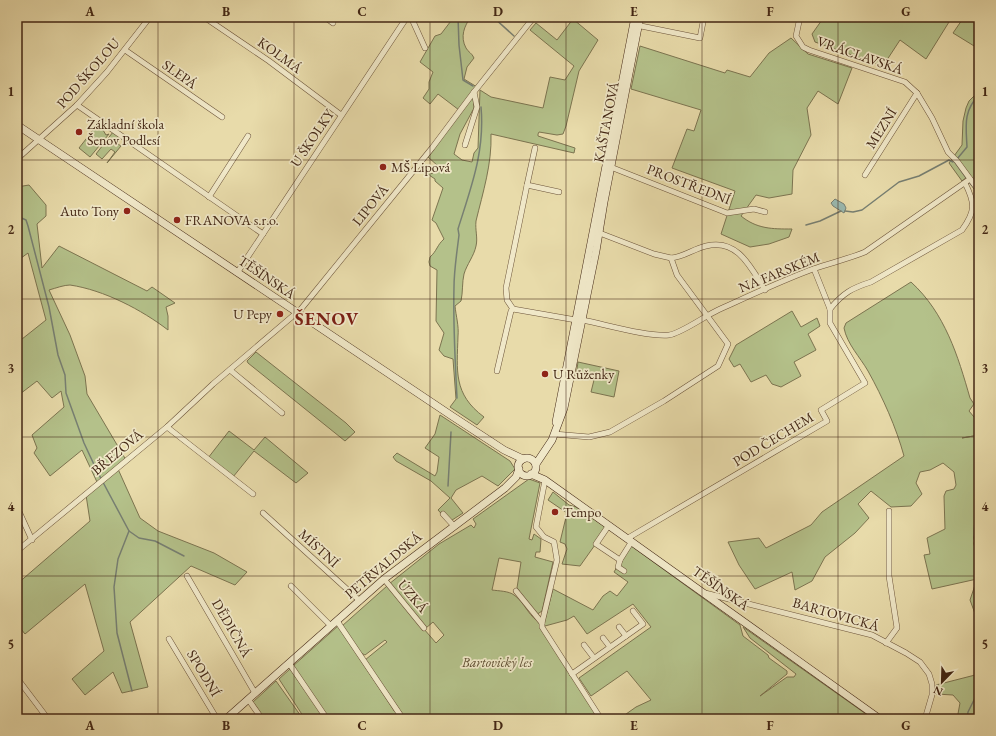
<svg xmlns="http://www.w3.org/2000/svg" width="996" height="736" font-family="'EB Garamond',serif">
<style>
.green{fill:#b4c18a;stroke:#7c7450}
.water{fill:#99b9b0;stroke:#777f72}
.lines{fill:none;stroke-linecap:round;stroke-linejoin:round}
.stream{stroke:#777f72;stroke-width:1.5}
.minor-casing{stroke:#6c543a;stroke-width:6}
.secondary-casing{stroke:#432715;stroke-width:8}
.minor{stroke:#f0e8c8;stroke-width:5}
.secondary{stroke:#f0e8c8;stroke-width:7}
.grid{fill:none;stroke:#432715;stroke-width:1;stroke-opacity:0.55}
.poi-dot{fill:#8f2418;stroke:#f0e8c8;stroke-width:1.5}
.labels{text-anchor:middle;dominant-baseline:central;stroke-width:3.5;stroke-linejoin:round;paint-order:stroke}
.street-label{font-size:14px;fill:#432715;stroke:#f0e8c8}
.poi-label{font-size:14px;fill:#432715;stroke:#f0e8c8;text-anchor:start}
.park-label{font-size:14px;font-style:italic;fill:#5f4e32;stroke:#f0e8c8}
.district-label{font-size:18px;font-weight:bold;letter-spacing:1px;fill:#7a1f14;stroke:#f0e8c8}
.neatline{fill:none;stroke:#432715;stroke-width:1.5}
.grid-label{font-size:13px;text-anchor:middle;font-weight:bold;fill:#432715}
</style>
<rect width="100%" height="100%" fill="#e8dbaa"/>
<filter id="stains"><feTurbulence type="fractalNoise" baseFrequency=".005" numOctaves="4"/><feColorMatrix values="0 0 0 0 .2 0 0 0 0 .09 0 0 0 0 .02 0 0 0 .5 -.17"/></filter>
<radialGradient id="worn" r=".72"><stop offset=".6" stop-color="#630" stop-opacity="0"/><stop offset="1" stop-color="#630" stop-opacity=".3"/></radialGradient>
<g class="green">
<path d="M 454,17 L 471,17 C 464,26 460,37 466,48 C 468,52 472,53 474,58 L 467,67 L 464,79 L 477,87 L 459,110 L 438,94 L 430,104 L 423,98 L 429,89 L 429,82 L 433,72 L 420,62 L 435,36 L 441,34 Z"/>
<polygon points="824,17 941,17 949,22 926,59 900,40 883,66 815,42 812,34"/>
<polygon points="964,17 979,17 979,49 953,33"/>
<path d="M 573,19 L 598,40 L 579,71 L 566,126 L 563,134 L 557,135 L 539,132 L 538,134 L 538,136 L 575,148 L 574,153 L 491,134 C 492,164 483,192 476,221 C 475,230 478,238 476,246 C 474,256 467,264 464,274 C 462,282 463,292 461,301 L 455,306 C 456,316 459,326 458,336 C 457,371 453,394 484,417 L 477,425 L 450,407 L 456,399 L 453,359 L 444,356 L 439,350 L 444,333 L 436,321 L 437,270 L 430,266 L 429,262 L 430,257 C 437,251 437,245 444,239 L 436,223 L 432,220 L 443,188 L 435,181 L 435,179 L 420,169 L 423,166 L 432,174 L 438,166 L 428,157 L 473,96 L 474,108 L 460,134 L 454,154 L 462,160 L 472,162 L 474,153 L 478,148 L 480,90 L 491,97 L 543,108 L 550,77 L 565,80 L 574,66 L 530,30 L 536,23 L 557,40 Z"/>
<path d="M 791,38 L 808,54 L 852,68 L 838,104 L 818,91 L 807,108 L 811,135 L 793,170 L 792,194 L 769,198 L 756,195 L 741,216 C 757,229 772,229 792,229 L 789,237 L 769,244 L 750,247 L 721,234 L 735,191 L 672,168 L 687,129 L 694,131 L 701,110 L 631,89 L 640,46 L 725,73 L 727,70 L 750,77 L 769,53 Z"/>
<polygon points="979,91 979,190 968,176 962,181 949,163 962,145 963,121 966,108 969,101"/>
<polygon points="97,125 97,128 103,130 106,135 109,134 90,157 79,148"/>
<polygon points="113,132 120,136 115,142 121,146 107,163 115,152 111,149 102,159 96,154"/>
<path d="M 29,185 L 46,205 L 46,216 L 37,224 L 42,268 L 59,246 L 147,291 L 152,287 L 175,303 L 166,307 L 168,316 L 168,330 C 142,310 104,290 70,285 C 64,285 56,288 49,290 L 70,335 L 85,376 L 87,394 L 126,460 L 97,482 L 82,450 L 50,476 L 34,453 L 37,448 L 32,435 L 64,407 L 61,391 L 52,398 L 37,381 L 20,394 L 17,390 L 17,343 L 46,320 L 28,253 L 17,261 L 17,232 L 21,228 L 17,223 L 17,187 Z"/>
<path d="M 911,282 C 945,313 958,356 970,398 L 974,404 L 969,411 L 974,417 L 979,416 L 979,435 L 962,438 L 979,435 L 979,520 L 976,542 L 979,568 L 979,632 L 977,619 L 970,600 L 977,579 L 932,589 L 924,555 L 930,554 L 927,538 L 945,529 L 944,496 L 946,491 L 954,489 L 956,485 L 954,472 L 943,463 L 930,470 L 920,472 L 916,483 L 922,494 L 911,506 L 891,507 L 871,491 L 858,504 L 869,518 L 855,533 L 825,557 L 812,581 L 795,590 L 792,572 L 755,589 L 739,565 L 728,542 L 759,538 L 766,548 L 811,525 L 822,512 L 904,456 C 896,427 883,398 868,371 C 860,357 847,344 844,328 L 846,323 Z"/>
<polygon points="792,311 801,327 817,318 820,326 808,334 816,350 794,362 801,376 781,387 772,384 766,375 751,382 740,364 734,367 729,359 736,345"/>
<polygon points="256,352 346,423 355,432 345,441 248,363 247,361"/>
<polygon points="578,362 619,371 614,397 591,392 594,380 576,376"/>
<polygon points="440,415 510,461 515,469 498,486 482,476 456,490 451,498 463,513 449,522 438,510 450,498 431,481 396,461 393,457 397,453 435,476 437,472 439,457 425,448 435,434"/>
<polygon points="229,431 254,450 265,437 308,473 296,483 254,451 233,477 208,458"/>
<polygon points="118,469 140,518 158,531 214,553 247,572 235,585 191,566 130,622 148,687 122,693 113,672 85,695 72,679 104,651 85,584 25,634 17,624 17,584 90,521 86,495"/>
<path d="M 529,479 L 540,483 L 529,539 L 532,540 L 534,534 L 541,539 L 540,552 L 536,552 L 535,557 L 553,562 L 542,611 L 536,615 L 517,588 L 521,562 L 499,558 L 492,590 C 499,591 509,591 514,595 C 525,602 529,619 542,623 L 601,719 L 406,719 L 365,660 L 387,642 L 385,640 L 365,655 L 361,653 L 342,626 L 387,586 L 436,643 L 444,635 L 433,622 L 426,628 L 389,584 L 439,544 L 471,525 L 474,528 L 476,524 L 473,519 Z"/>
<polygon points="553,492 569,505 576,507 607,528 580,566 562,564 567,549 565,544 560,542 567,513 548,500"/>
<polygon points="630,545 740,625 743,636 768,655 769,658 787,671 787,674 760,696 787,677 794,677 796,674 750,638 743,627 873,719 619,719 636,707 651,700 627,671 591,696 579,678 651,627 633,604 587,634 574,616 567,620 545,626 544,623 553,589 593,610 603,596 610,591 617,596 628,582 614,572"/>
<polygon points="338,626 393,709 394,711 397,710 403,719 328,719 293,666"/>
<polygon points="290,669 325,719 305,719 279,679"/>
<polygon points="979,674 979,693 974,718 975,719 957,719 960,703 953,695 936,694 936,685"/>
<polygon points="276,681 303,719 265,719 253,702"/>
</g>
<polygon class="water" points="835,199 844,204 846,208 844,213 833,206 831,203"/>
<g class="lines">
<g class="stream">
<polyline points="458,17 459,45 463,80 473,86"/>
<polyline points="493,17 514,36"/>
<path d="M 957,159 L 967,147 C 966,126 963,111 979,95"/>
<polyline points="954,161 967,179"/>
<polyline points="969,182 974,188"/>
<polyline points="845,211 853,212 862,210 899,182 919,176 949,160 953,162"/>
<polyline points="17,216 26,220 28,226 49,307 58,355 65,375 66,393 84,443 97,471 129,531 118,559 114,587 117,633 132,691"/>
<polyline points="806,225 820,221 841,211"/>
<path d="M 457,398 C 455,361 453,324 454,287 C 454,270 457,252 459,235 L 458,229 C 471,187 485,152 481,107"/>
<polyline points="448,486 451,432"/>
<path d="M 979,500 C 972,530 973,541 979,570"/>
<polyline points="129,531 139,538 155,541 184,556"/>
<polyline points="979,586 979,606"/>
<polyline points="967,719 968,712 979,690"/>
</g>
<defs>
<g id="minor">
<polyline points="204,17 269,61 341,115"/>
<polyline points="325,17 333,23"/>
<polyline points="411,17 425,48"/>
<polyline points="800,17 796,36 803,47 809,50 905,82 917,93 932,118 948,152 957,161 979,191"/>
<polyline points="636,25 700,38 704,17"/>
<polyline points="125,50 222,117"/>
<polyline points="77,105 263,234"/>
<polyline points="465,145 477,107 474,92"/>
<polyline points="535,148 527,185 559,192"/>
<polyline points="17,159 77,105 107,72 150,17"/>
<polyline points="608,166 727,213 754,209 765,212"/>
<polyline points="865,175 917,93"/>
<polyline points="209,197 248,136"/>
<path d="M 671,258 C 684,257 693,249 706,246 C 738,238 751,268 765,290"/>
<polyline points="237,273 407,17"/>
<polyline points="513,309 507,300 506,288 527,185"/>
<path d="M 830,309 C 843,293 852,288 871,282 L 962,230 C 976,211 975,203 965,183"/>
<polyline points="230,370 282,413"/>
<path d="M 497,371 L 511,311 L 513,309 L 576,320 L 582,320 C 604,324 647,337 669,335 C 680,334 705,316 718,310 C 749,296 781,281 813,269 C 830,263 848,259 865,252 L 970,179"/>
<polyline points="167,427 253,494"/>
<polyline points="554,434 589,437 610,432 664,401 718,366 728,344 677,275 671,258 654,254 597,232"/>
<polyline points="545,480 536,527 544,537 554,542 557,560 542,623 542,627 601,719"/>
<polyline points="17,507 32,540"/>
<polyline points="263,513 360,601"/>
<polyline points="443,514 454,526"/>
<polyline points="979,523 976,541 979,557"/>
<polyline points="609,525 596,544 620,560 632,541"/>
<polyline points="628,538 827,421 821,410 865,383 830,323 830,309 814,269"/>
<polyline points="17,551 167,427 213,384 301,309 432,148 474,92 534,17"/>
<polyline points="620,560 618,567 624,571"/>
<polyline points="187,576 255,693"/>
<polyline points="384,579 424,628"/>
<polyline points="291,586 331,626"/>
<polyline points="516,591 542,623"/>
<polyline points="705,593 872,635 906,653 920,662 929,674 932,684 932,695 925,719"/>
<polyline points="337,621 403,719"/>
<polyline points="619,627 626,636"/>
<polyline points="603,638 610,647"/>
<polyline points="169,639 217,719"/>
<polyline points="886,643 897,628 889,576 889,511"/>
<polyline points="584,645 594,658"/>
<polyline points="289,663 327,719"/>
<polyline points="572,674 643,624 633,611"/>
<polyline points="17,678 48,719"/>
<polyline points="248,699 262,719"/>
</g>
<g id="secondary">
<polyline points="17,125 452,416 504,450 523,459"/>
<polyline points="556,422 635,17"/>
<circle cx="527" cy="467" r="9"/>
<polyline points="536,464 552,440 564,408 596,251 604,202 640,17"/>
<polyline points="531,474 545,480 880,719"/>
<polyline points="226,719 384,579 505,488 516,477 519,469"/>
</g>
</defs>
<use href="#minor" class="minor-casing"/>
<use href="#secondary" class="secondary-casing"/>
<use href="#minor" class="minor"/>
<use href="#secondary" class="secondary"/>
</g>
<path class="grid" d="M 158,17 L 158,719M 294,17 L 294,719M 430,17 L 430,719M 566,17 L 566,719M 702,17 L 702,719M 838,17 L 838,719M 17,160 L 979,160M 17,299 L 979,299M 17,437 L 979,437M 17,576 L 979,576"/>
<g class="poi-dot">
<circle cx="79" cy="132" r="4"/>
<circle cx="383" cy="167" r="4"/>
<circle cx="127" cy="211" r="4"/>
<circle cx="177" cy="220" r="4"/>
<circle cx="280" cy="314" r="4"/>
<circle cx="545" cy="374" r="4"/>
<circle cx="555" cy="512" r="4"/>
</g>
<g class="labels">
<g class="street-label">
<text transform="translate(280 55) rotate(36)">KOLMÁ</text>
<text transform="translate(860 55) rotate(19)">VRÁCLAVSKÁ</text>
<text transform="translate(88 73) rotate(-49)">POD ŠKOLOU</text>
<text transform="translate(180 74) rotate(35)">SLEPÁ</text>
<text transform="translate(606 122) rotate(-79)">KAŠTANOVÁ</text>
<text transform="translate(881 128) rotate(-58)">MEZNÍ</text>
<text transform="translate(312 138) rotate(-56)">U ŠKOLKY</text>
<text transform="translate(689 184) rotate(21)">PROSTŘEDNÍ</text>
<text transform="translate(370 205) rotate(-51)">LIPOVÁ</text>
<text transform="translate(779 272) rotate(-22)">NA FARSKÉM</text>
<text transform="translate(267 277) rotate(34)">TĚŠÍNSKÁ</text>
<text transform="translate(773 439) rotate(-31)">POD ČECHEM</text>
<text transform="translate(117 452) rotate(-40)">BŘEZOVÁ</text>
<text transform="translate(319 548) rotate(42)">MÍSTNÍ</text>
<text transform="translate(383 565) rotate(-40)">PETŘVALDSKÁ</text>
<text transform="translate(721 588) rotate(35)">TĚŠÍNSKÁ</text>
<text transform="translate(413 596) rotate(50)">ÚZKÁ</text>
<text transform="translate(836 614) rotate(16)">BARTOVICKÁ</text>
<text transform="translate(232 628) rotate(60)">DĚDIČNÁ</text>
<text transform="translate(204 673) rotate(59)">SPODNÍ</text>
</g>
<g class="poi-label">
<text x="87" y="124">Základní škola<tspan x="87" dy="16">Šenov Podlesí</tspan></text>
<text x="391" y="167">MŠ Lipová</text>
<text x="119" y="211" text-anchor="end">Auto Tony</text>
<text x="185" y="220">FRANOVA s.r.o.</text>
<text x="272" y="314" text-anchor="end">U Pepy</text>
<text x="553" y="374">U Růženky</text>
<text x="563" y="512">Tempo</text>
</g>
<g class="park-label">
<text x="497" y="662">Bartovický les</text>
</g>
<g class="district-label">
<text x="327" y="318">ŠENOV</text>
</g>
</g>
<rect width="996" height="736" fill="none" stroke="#e8dbaa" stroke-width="44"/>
<g transform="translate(942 682) rotate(203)" stroke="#f0e8c8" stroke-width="3" paint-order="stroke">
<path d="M0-3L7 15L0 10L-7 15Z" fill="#432715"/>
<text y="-6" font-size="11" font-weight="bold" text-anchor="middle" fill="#432715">N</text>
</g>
<rect x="22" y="22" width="952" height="692" class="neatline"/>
<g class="grid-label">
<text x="90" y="16">A</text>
<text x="226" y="16">B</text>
<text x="362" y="16">C</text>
<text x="498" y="16">D</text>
<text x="634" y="16">E</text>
<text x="770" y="16">F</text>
<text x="906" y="16">G</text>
<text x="11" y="96">1</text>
<text x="985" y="96">1</text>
<text x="11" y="234">2</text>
<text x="985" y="234">2</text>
<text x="11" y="373">3</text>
<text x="985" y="373">3</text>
<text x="11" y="511">4</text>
<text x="985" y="511">4</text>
<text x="11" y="649">5</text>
<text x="985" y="649">5</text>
<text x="90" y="730">A</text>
<text x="226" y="730">B</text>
<text x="362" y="730">C</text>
<text x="498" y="730">D</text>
<text x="634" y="730">E</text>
<text x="770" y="730">F</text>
<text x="906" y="730">G</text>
</g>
<rect width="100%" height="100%" filter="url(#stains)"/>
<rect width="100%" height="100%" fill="url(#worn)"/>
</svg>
